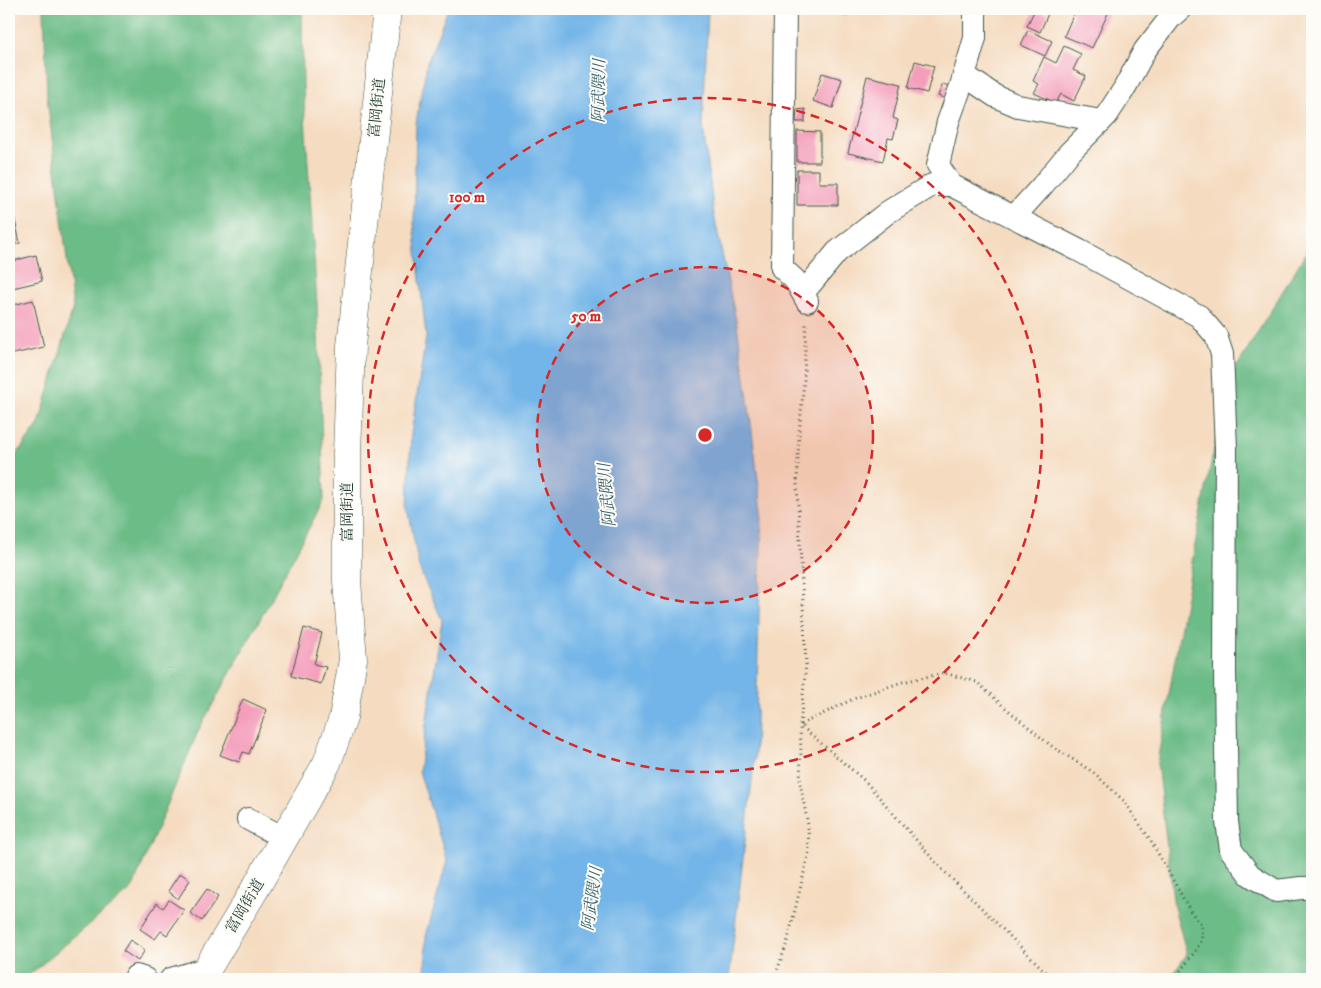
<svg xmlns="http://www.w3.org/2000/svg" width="1321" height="988" font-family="'IM FELL DW Pica','Noto Serif JP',serif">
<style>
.forest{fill:#6cbc87;stroke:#467c5e}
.water{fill:#73b5e8;stroke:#49798e}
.building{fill:#f49ebb}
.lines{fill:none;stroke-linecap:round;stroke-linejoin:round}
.minor-casing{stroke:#3f5549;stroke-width:24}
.tertiary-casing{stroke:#3f5549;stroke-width:29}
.path{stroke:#3f5549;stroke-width:3;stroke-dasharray:1 4;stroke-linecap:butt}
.minor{stroke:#fff;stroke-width:22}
.tertiary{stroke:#fff;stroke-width:28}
.ring{fill:none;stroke:#d62828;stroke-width:2.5;stroke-dasharray:9 6}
.labels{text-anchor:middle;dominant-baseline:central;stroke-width:4;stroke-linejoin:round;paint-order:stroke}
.street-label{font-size:15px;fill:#1f3d34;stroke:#fdfcf7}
.water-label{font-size:16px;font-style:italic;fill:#38616a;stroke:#fdfcf7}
.centre{fill:#d62828;stroke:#fdfcf7;stroke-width:2.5}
.ring-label{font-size:15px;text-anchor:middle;font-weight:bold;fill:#d62828;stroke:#fdfcf7;stroke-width:4;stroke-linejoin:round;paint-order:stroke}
</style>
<rect width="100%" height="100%" fill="#fdfcf7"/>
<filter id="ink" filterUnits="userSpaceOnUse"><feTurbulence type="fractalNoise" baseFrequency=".02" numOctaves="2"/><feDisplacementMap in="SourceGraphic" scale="10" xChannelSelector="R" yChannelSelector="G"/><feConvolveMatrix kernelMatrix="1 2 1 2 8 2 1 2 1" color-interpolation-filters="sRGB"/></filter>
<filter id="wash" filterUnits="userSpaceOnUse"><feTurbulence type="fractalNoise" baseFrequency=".0096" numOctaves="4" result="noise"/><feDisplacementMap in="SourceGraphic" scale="20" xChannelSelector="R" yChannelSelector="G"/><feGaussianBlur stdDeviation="1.12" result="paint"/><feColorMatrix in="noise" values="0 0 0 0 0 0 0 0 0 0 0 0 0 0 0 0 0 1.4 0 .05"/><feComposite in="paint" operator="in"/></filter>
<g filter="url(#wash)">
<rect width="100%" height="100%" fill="#f5dcc1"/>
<g class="forest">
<polygon points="44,9 302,9 303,86 317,304 324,500 263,614 199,729 132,889 24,979 9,979 9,465 39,424 73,308 47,97"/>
<polygon points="1312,243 1312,979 1170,979 1187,954 1174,907 1157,763 1195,545 1227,383"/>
</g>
<polygon class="water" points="448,9 708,9 703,126 714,215 737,325 747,392 762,511 755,754 729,979 425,979 426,936 447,861 419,771 442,620 419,568 408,507 411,434 426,337 414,223 416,123 427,63"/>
<g id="blocks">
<g class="building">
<polygon points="828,9 848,9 846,16 828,12"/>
<polygon points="1035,9 1048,14 1040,32 1027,26"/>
<polygon points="1066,9 1110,9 1092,48 1064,36 1074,13"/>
<polygon points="1028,30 1052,41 1045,56 1021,45"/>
<polygon points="1064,46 1081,54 1073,70 1086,76 1074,101 1061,94 1056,103 1034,93 1039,84 1033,81 1044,57 1056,63"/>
<polygon points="915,61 934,66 927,93 908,88"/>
<polygon points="822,73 842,79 833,108 813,101"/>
<polygon points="867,76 901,84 893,118 898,120 893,139 888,138 883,161 848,153"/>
<polygon points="943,84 951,87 946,99 938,96"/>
<polygon points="805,109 805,122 796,122 797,110"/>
<polygon points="797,131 820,132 820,162 797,162"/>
<polygon points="797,170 819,170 819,183 838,183 838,205 797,205"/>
<polygon points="13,211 20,243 9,246 9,212"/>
<polygon points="36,255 42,281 9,289 9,262"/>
<polygon points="33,300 44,347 9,355 9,306"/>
<polygon points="304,628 322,633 314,664 326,667 321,684 291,676"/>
<polygon points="243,699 267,710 249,754 243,752 239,762 220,755"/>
<polygon points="180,873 190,880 178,899 168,891"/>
<polygon points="207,889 218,897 202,921 190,913"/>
<polygon points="169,900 184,910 167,935 161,931 155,939 140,929 157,903 163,908"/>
<polygon points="130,940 145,950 138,961 123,951"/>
</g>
</g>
</g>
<g filter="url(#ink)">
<use href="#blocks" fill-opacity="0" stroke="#3f5549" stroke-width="1"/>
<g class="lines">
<defs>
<g id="minor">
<polyline points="785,9 782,268 795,280 807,301"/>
<polyline points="964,75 995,96 1018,106 1101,121"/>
<polyline points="951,185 938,165 948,122 961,86 975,38 975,9"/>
<polyline points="1014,217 1042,186 1069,153 1107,115 1124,89 1145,50 1171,17 1180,9"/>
<polyline points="803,293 837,252 888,212 932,185 951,185 1080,251 1199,316 1216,336 1222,354 1226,448 1225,670 1227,822 1231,850 1250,875 1276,891 1301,888 1312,888"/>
<polyline points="248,819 284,838"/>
<polyline points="136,976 145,979"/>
<polyline points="171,979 208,968"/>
</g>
<polyline id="tertiary" points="201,979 255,889 327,763 343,718 353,659 347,581 347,453 351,346 387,9"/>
</defs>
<use href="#minor" class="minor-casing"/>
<use href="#tertiary" class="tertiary-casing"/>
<g class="path">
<polyline points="774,979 787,943 809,852 808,825 800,783 801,752 800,725 806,664 797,484 799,434 804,381 806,321"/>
<polyline points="1053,979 938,865 865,781 800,725 853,699 902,682 944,673 977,682 1002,705 1050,745 1093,772 1124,801 1151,841 1191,912 1201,924 1202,940 1194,953 1174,979"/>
</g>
<use href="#minor" class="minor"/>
<use href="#tertiary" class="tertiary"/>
</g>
</g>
<circle cx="705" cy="435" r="168" fill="#d62828" fill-opacity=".12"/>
<g class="ring">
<circle cx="705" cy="435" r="168"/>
<circle cx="705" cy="435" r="337"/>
</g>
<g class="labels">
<g class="street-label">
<text transform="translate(377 108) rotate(-84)">富岡街道</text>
<text transform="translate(347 512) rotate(-90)">富岡街道</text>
<text transform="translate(245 906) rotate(-59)">富岡街道</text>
</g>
<g class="water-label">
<text transform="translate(599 91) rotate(-89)">阿武隈川</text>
<text transform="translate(607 495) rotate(-95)">阿武隈川</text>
<text transform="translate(592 899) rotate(-82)">阿武隈川</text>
</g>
</g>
<circle cx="705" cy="435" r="8" class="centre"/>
<g class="ring-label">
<text x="467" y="202">100 m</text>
<text x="586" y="321">50 m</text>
</g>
<rect width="1321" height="988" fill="none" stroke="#fdfcf7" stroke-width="30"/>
</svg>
